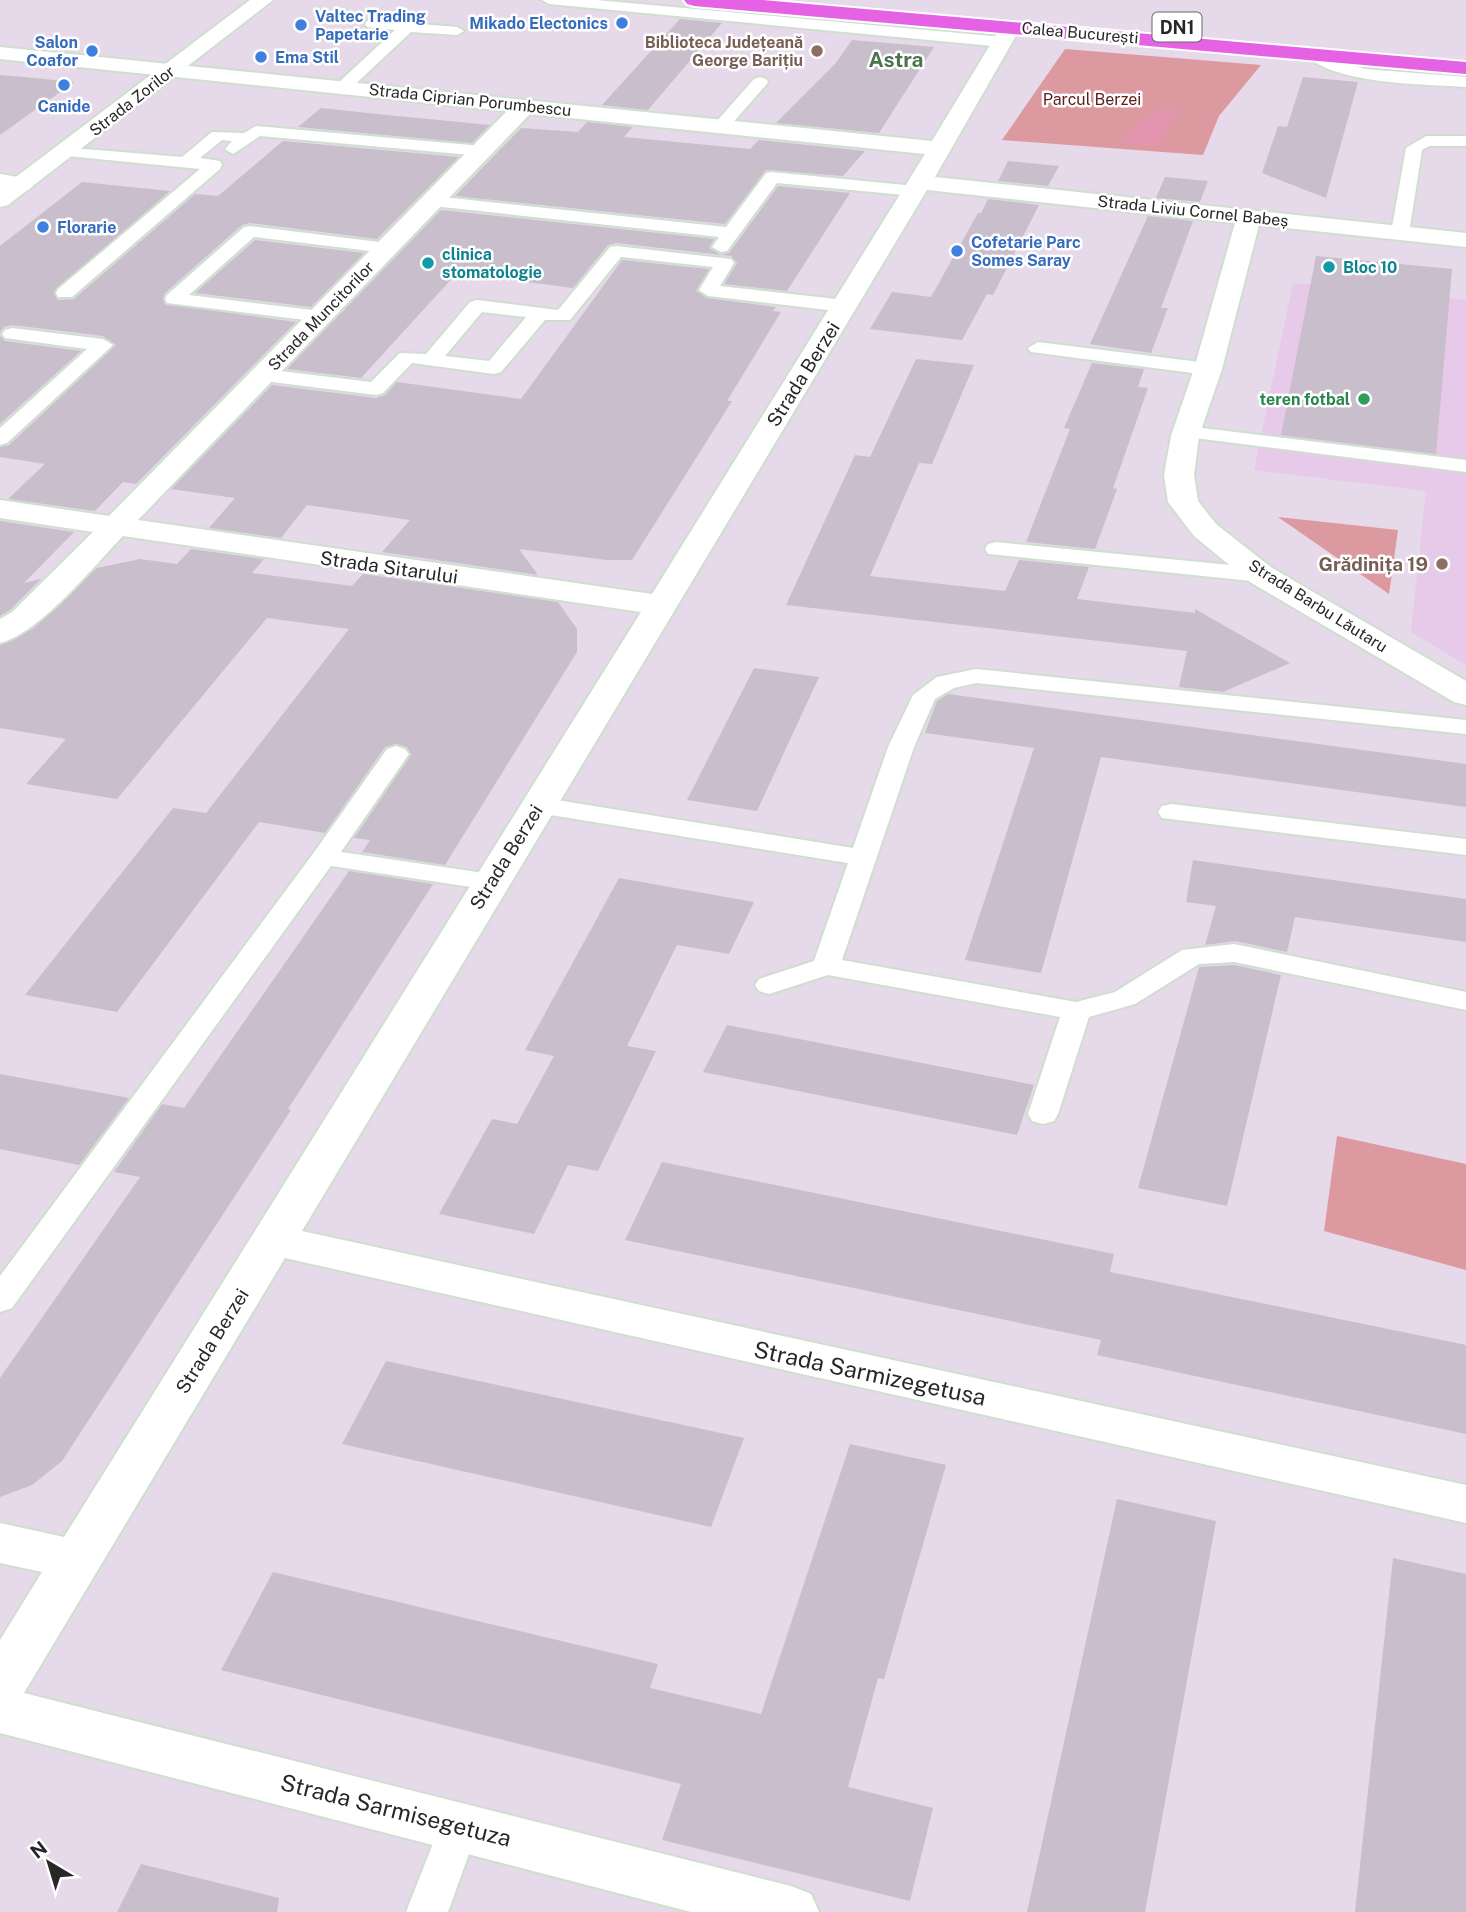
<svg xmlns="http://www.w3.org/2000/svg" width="1466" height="1912" font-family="'Public Sans',sans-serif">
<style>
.education{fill:#e7c9e9}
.green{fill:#dc999f}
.pitch{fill:#e395af}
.building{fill:#c9becb}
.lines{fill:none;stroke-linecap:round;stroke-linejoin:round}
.lane-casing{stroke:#cfdfcf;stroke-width:4}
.street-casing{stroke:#cfdfcf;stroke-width:4}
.secondary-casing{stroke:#cfdfcf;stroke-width:4}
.primary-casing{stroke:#fff;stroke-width:4}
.lane{fill:#fff;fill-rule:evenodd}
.street{fill:#fff;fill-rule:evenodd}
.secondary{fill:#fff;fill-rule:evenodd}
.primary{fill:#e562e4;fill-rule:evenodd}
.shop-dot{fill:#3f7fe0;stroke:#fff;stroke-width:2.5}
.education-dot{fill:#8d6e63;stroke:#fff;stroke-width:2.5}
.culture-dot{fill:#0f9aa8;stroke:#fff;stroke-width:2.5}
.leisure-dot{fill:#2e9e5b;stroke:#fff;stroke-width:2.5}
.labels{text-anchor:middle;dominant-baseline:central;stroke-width:5;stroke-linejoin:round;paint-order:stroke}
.far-shop-label{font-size:16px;font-weight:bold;fill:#366cbe;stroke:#fff;text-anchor:start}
.far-street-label{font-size:16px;fill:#272727;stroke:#fff}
.far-education-label{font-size:16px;font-weight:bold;fill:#785e54;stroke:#fff;text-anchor:end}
.far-park-label{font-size:16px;fill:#5d201e;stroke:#fff}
.far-culture-label{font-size:16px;font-weight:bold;fill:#0d838f;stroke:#fff;text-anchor:start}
.far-leisure-label{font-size:16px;font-weight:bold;fill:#27864d;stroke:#fff;text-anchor:end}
.shield{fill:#fff;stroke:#686868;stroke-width:2}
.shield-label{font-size:18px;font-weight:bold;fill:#272727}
.street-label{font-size:19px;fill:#272727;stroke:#fff}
.education-label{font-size:19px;font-weight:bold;fill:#785e54;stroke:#fff;text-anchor:end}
.far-district-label{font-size:21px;font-weight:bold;fill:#4b734e;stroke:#fff}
.near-street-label{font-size:23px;fill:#272727;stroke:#fff}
</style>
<rect width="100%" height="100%" fill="#e6d9e9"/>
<polygon class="education" points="1293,283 1466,300 1466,665 1411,632 1426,491 1254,470"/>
<g class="green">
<polygon points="1065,49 1261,65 1219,116 1203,155 1002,140"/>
<polygon points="1278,517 1398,530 1389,594"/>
<polygon points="1337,1136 1466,1164 1466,1270 1324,1231"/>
</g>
<polygon class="pitch" points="1161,108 1177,109 1159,147 1121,142 1138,123"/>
<g class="building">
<polygon points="680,19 722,23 648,110 602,105"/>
<polygon points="852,40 934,47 879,133 776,123 835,64"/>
<polygon points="0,75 24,77 74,82 0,135"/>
<polygon points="1303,77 1358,82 1326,198 1262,173 1278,126 1287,127"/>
<polygon points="321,108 387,115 490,125 472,143 298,127"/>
<polygon points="587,122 633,127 624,137 750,149 759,140 865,151 843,176 766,170 725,224 455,196 521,128 578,132"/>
<polygon points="283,141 459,157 377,239 250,223 242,225 165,293 163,298 165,304 296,322 136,484 123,482 95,511 8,499 45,464 0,457 0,447 9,445 116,345 103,336 12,325 4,327 0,332 0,246 82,182 170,191 54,292 58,300 74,299 195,194 218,196"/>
<polygon points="1008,161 1059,166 1048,186 998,181"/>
<polygon points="1165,177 1208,181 1200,202 1156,198"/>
<polygon points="778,186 850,193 787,291 724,284 737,263 731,256 616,243 608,245 573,288 457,273 361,378 370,379 287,369 441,210 714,239 709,248 721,255 729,253"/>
<polygon points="988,199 1039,205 993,295 987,294 962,340 870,329 892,292 931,297 978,213 981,213"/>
<polygon points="1148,216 1193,221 1161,308 1168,308 1151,353 1090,344"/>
<polygon points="255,240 364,253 311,307 195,293"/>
<polygon points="1316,256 1452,269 1436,454 1281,435"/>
<polygon points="622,260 709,269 696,291 707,298 776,307 773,311 781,312 727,401 732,401 632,560 607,560 519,549 538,575 382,552 410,520 307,505 281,538 209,528 235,498 171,489 272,385 376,398 385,395 397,382 521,399"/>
<polygon points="0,336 5,341 81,351 0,424"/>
<polygon points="916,359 974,365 932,464 919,463 870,576 1005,591 1019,560 1089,567 1077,599 1195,613 1195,609 1290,663 1223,692 1179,687 1187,651 786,605 855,455 870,457"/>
<polygon points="1092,363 1144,369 1138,387 1148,388 1113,488 1117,489 1095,549 1026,542 1070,429 1064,428"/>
<polygon points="0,521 74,532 24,583 41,579 10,610 0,616"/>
<polygon points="191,549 264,559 252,573 352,586 363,574 558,602 577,629 577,652 445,865 362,852 370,840 354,838 411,755 407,747 395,744 385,747 325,833 259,822 117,1012 25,995 173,808 206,813 349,629 267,618 117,799 26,784 66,739 0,728 0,645 34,628 97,568 140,559 177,564"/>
<polygon points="754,668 819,677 757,811 687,800"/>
<polygon points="948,694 1466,764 1466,807 1101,757 1041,973 965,960 1034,748 925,733 937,701"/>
<polygon points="1193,860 1466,899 1466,942 1295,917 1287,952 1235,941 1205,945 1216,906 1186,902"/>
<polygon points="349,871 433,884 288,1109 291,1110 62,1461 32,1485 0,1497 0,1378 140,1177 114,1172 162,1104 184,1108"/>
<polygon points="619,878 754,902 729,954 677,945 627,1046 656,1051 598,1171 568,1165 534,1234 439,1214 492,1119 517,1124 554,1056 525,1050"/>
<polygon points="1234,965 1281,975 1227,1206 1138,1188 1199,967"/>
<polygon points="727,1025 1034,1085 1017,1135 703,1072"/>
<polygon points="0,1074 129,1098 79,1165 0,1149"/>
<polygon points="662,1162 1114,1254 1110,1272 1466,1345 1466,1434 1097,1355 1101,1340 625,1240"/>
<polygon points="386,1361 744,1438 711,1527 342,1444"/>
<polygon points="850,1444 946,1465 884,1679 878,1678 848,1787 933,1808 910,1901 662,1840 681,1784 221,1670 273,1572 658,1664 650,1688 761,1714"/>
<polygon points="1117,1499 1216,1521 1145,1912 1027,1912"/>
<polygon points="1393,1558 1466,1574 1466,1912 1355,1912"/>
<polygon points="141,1864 279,1898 277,1912 117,1912"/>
</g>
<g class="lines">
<defs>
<g id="lane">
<polygon points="542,0 596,0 1003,37 1011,42 1003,47 549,4"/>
<polygon points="372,20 457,27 464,31 457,35 411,32 348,91 336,91 334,88 336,85 395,30 367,27 365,24 367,21"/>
<path d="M 1313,49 L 1333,59 L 1365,69 L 1466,77 L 1466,87 C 1426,84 1333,85 1305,54 L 1308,51 Z"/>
<polygon points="760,77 766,79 768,82 766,85 728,128 716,128 714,125 716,122 754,79"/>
<polygon points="256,126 482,146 490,151 482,156 260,136 233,154 225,149 232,141 222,140 200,158 220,161 222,165 220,169 72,297 58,297 56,293 58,289 200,169 67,156 59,151 61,147 182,157 212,132 244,133"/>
<polygon points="1426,136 1466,136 1466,146 1429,146 1422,150 1409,233 1406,237 1394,237 1391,233 1406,148"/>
<polygon points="772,172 915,186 924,191 915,196 777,183 727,251 721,252 712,247 719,237 433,206 424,201 433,196 726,227 766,173"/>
<polygon points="250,226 387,243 396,248 387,253 254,237 189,295 329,312 331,316 329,320 322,322 167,303 165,299 167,295 244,227"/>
<path d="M 616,246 L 731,259 L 734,263 L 720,286 L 845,300 L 854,306 L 845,312 L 708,296 L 699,290 L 713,267 L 621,257 L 570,320 L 545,320 L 501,372 L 494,374 L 412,363 L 383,393 L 376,395 L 264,381 L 257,379 L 254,375 L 257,371 L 264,369 L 371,382 L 400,353 L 426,354 L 470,302 L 477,300 L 558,310 L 610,247 ZM 482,312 L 526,317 L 489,361 L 445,356 Z"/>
<polygon points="12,328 103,339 113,345 7,443 0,445 0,428 87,349 5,338 2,334 5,330"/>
<polygon points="1038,342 1208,363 1215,365 1218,369 1215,373 1208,375 1031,352 1028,348"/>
<polygon points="1186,426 1466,460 1466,472 1179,436 1176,432 1179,428"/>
<polygon points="996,542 1261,568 1269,570 1272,575 1269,580 1261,582 988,554 985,549 988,544"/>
<polygon points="976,669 1466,720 1466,734 976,683 954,688 935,699 914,747 842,960 1076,1002 1115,992 1182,950 1234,944 1466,992 1466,1010 1234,962 1199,964 1135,1004 1089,1017 1058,1114 1054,1121 1043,1124 1032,1121 1028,1114 1060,1017 828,975 769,994 759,991 755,985 759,979 814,961 848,863 538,813 529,810 525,805 529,800 538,797 853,848 888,747 913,695 937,677"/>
<polygon points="396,746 405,749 409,754 341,852 491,874 501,876 504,882 501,888 491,890 331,866 12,1308 0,1312 0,1276 315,851 387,749"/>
<polygon points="1171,804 1466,839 1466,855 1162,818 1158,812 1162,806"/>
<polygon points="459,1808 473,1813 479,1826 448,1912 406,1912 445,1813"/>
</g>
<g id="street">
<path d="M 1011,21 L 1018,23 L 1021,27 L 935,177 L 1466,233 L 1466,247 L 1259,225 L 1222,369 L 1199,436 L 1194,475 L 1198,501 L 1216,524 L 1272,568 L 1466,681 L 1466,705 L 1454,702 L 1250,582 L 1194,536 L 1168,502 L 1164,475 L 1171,436 L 1194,369 L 1235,223 L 927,190 L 302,1231 L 1466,1485 L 1466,1523 L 285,1258 L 24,1693 L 791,1886 L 811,1894 L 819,1912 L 691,1912 L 0,1733 L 0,1640 L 42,1572 L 0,1563 L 0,1523 L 64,1537 L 641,612 L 123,536 C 93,567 40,633 0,643 L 0,619 L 12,612 L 93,532 L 0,518 L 0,500 L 109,516 L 507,111 L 0,59 L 0,47 L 932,141 L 1001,27 L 1004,23 ZM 530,114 L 925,154 L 652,594 L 138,520 Z"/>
<polygon points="0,174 30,179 34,184 30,189 22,191 0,188"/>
</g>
<polygon id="secondary" points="250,0 273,0 8,205 0,207 0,189"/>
<polygon id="primary" points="684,0 763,0 1466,62 1466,74 694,6 687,4"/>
</defs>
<use href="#lane" class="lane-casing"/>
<use href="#street" class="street-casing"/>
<use href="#secondary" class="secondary-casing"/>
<use href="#primary" class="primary-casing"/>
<use href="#lane" class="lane"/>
<use href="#street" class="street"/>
<use href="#secondary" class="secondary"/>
<use href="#primary" class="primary"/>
</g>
<g class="shop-dot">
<circle cx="622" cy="23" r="7"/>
<circle cx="301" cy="25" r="7"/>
<circle cx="92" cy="51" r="7"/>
<circle cx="261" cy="57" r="7"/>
<circle cx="64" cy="85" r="7"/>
<circle cx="43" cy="227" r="7"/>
<circle cx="957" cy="251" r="7"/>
</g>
<g class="education-dot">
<circle cx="817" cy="51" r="7"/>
<circle cx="1442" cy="564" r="7"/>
</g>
<g class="culture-dot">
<circle cx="428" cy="263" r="7"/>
<circle cx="1329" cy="267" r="7"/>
</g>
<circle class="leisure-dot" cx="1364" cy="399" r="7"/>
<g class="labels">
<g class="far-shop-label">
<text x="315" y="16">Valtec Trading<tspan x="315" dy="18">Papetarie</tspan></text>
<text x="608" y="23" text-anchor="end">Mikado Electonics</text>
<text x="78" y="42" text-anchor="end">Salon<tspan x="78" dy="18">Coafor</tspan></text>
<text x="275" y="57">Ema Stil</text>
<text x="64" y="106" text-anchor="middle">Canide</text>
<text x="57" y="227">Florarie</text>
<text x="971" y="242">Cofetarie Parc<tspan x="971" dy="18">Somes Saray</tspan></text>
</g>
<g class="far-street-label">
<text transform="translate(1080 33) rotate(5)">Calea București</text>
<text transform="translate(470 100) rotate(6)">Strada Ciprian Porumbescu</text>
<text transform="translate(132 101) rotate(-38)">Strada Zorilor</text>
<text transform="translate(1193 211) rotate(6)">Strada Liviu Cornel Babeș</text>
<text transform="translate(321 316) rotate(-46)">Strada Muncitorilor</text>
<text transform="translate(1318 606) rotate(32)">Strada Barbu Lăutaru</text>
</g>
<g class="far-education-label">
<text x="803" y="42">Biblioteca Județeană<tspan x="803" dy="18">George Barițiu</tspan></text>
</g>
<g class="far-park-label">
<text x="1092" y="99">Parcul Berzei</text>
</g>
<g class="far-culture-label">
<text x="442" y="254">clinica<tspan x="442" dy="18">stomatologie</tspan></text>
<text x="1343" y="267">Bloc 10</text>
</g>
<g class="far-leisure-label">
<text x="1350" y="399">teren fotbal</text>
</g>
<rect class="shield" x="1152.5" y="12.5" width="49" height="29" rx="5"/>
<g class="shield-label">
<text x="1177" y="27">DN1</text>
</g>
<g class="street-label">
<text transform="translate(803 374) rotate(-58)">Strada Berzei</text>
<text transform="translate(389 567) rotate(8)">Strada Sitarului</text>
<text transform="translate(506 857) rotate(-58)">Strada Berzei</text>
<text transform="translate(212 1341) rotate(-58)">Strada Berzei</text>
</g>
<g class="education-label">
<text x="1428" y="564">Grădinița 19</text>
</g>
<g class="far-district-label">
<text x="896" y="59">Astra</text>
</g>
<g class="near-street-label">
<text transform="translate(870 1373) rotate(12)">Strada Sarmizegetusa</text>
<text transform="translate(396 1810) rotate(14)">Strada Sarmisegetuza</text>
</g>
</g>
<g transform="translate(49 1863) rotate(322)" stroke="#ffffff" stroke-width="5" paint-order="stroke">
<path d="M0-5L12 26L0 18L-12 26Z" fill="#272727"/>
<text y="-10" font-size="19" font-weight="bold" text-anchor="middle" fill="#272727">N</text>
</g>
</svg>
